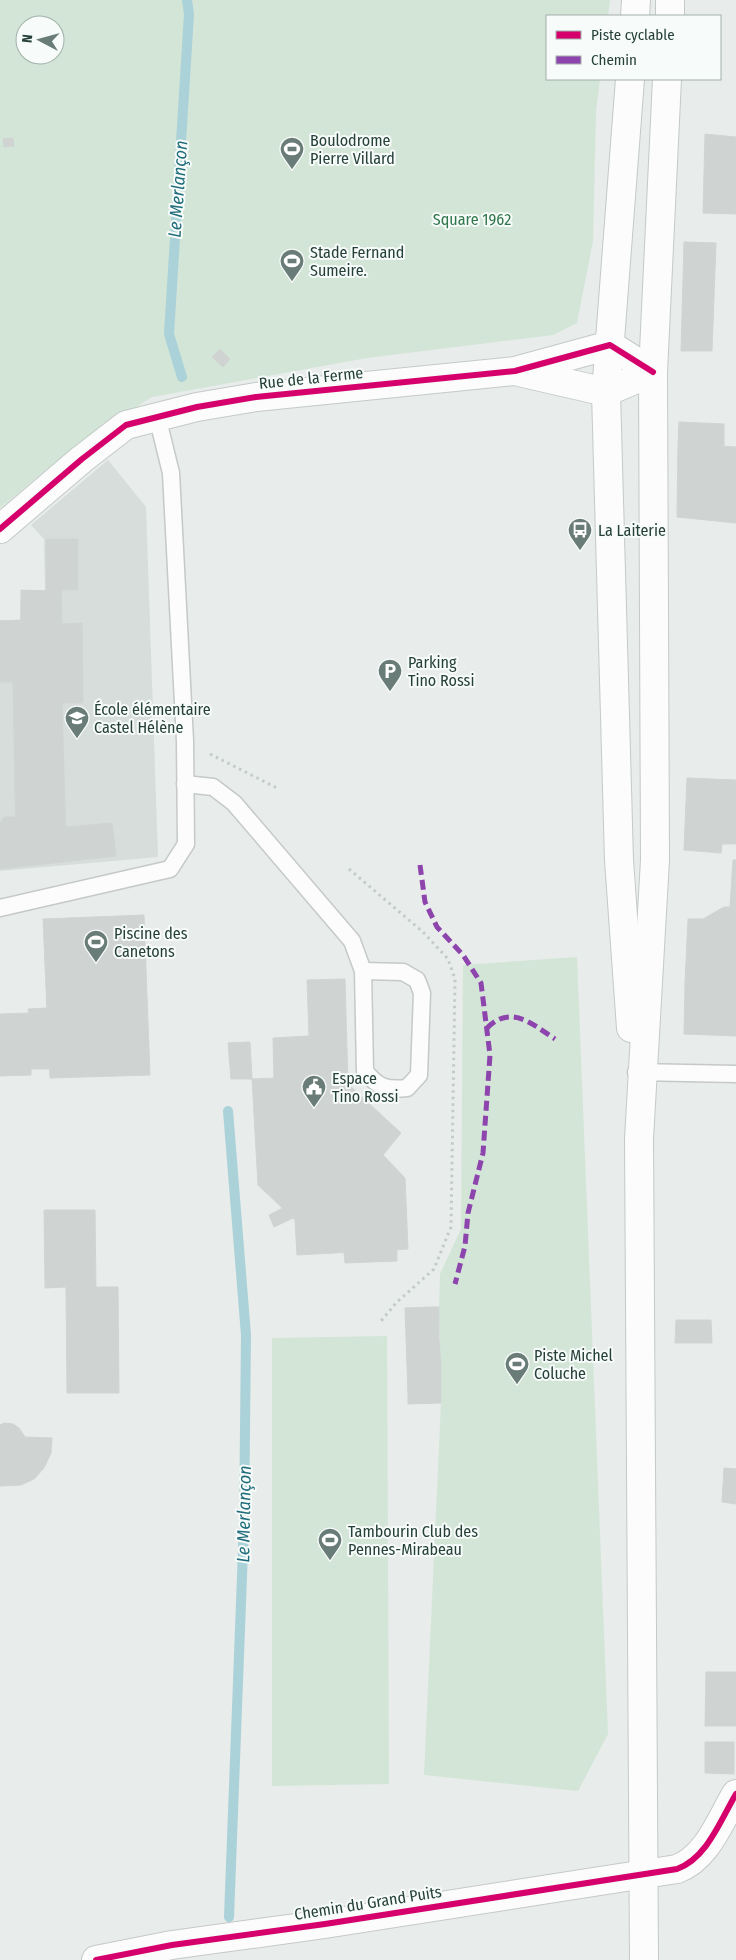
<svg xmlns="http://www.w3.org/2000/svg" width="736" height="1960" font-family="'Fira Sans Condensed',sans-serif">
<style>
.built{fill:#d6ddda}
.green{fill:#d2e5d7;fill-rule:evenodd}
.lines{fill:none;stroke-linecap:round;stroke-linejoin:round}
.stream{stroke:#aad2d8;stroke-width:10}
.building{fill:#cfd3d2;stroke:#d0d5d3}
.lane-casing{stroke:#c5c9c7;stroke-width:19}
.street-casing{stroke:#c5c9c7;stroke-width:30}
.secondary-casing{stroke:#c3cac7;stroke-width:30}
.path{stroke:#c3cbc9;stroke-width:3;stroke-dasharray:2.5 4;stroke-linecap:butt}
.lane{stroke:#fcfcfc;stroke-width:16}
.street{stroke:#fcfcfc;stroke-width:28}
.secondary{stroke:#fcfcfc;stroke-width:28}
.quiet{stroke:#8e44ad;stroke-width:5;stroke-dasharray:10 5;stroke-linecap:butt}
.cycleway-casing{stroke:#f7fbf9;stroke-width:9}
.cycleway{stroke:#d6006c;stroke-width:6}
.labels{text-anchor:middle;dominant-baseline:central;stroke-width:4;stroke-linejoin:round;paint-order:stroke}
.poi-label{font-size:16px;fill:#254039;stroke:#f7fbf9;text-anchor:start}
.park-label{font-size:16px;fill:#30774b;stroke:#f7fbf9}
.street-label{font-size:16px;fill:#254039;stroke:#f7fbf9}
.water-label{font-size:18px;font-style:italic;fill:#206d7c;stroke:#f7fbf9}
</style>
<rect width="100%" height="100%" fill="#e8ecea"/>
<polygon class="built" points="108,460 146,507 158,857 0,871 0,620 20,620 21,590 45,590 44,539 31,525"/>
<g class="green">
<path d="M 0,0 L 610,0 L 608,16 L 547,16 L 547,79 L 600,79 L 596,111 L 593,241 L 577,323 L 553,335 L 367,358 L 152,397 L 80,442 L 0,508 ZM 25,25 L 55,25 L 55,55 L 25,55 Z"/>
<polygon points="577,957 608,1734 578,1791 424,1775 441,1403 439,1307 440,1274 461,1229 463,965"/>
<polygon points="387,1336 389,1784 272,1786 272,1338"/>
</g>
<g class="lines">
<g class="stream">
<polyline points="182,377 169,334 189,14 187,0"/>
<polyline points="228,1111 246,1335 244,1524 229,1917"/>
</g>
</g>
<g class="building">
<polygon points="705,134 736,137 736,214 703,213"/>
<polygon points="13,138 14,146 4,147 3,139"/>
<polygon points="684,242 716,243 712,351 681,351"/>
<polygon points="220,349 230,359 223,367 212,357"/>
<polygon points="679,422 724,424 724,446 678,444"/>
<polygon points="678,444 736,447 736,523 677,517"/>
<polygon points="46,539 78,539 78,590 61,590 62,624 82,623 83,703 62,703 66,843 16,844 13,682 0,682 0,621 21,620 21,590 46,591"/>
<polygon points="687,778 736,780 736,844 722,844 721,853 684,850"/>
<polygon points="4,817 15,817 16,844 66,843 66,827 112,823 116,856 0,869 0,823"/>
<polygon points="733,860 736,860 736,985 685,983 688,919 703,919 704,930 722,931 724,907 730,907"/>
<polygon points="724,907 722,931 704,930 703,919"/>
<polygon points="144,915 150,1075 50,1078 49,1050 31,1050 31,1075 0,1076 0,1014 29,1013 29,1036 48,1035 43,919"/>
<polygon points="345,979 348,1084 401,1133 383,1155 405,1178 408,1249 297,1255 295,1220 258,1185 252,1079 274,1078 273,1038 309,1036 307,980"/>
<polygon points="685,983 736,985 736,1036 684,1034"/>
<polygon points="47,1008 48,1013 29,1013 28,1009"/>
<polygon points="29,1013 48,1013 48,1035 29,1036"/>
<polygon points="250,1042 252,1079 231,1079 228,1043"/>
<polygon points="31,1050 49,1050 50,1069 31,1069"/>
<polygon points="283,1208 293,1218 274,1227 269,1215"/>
<polygon points="44,1210 95,1210 96,1287 118,1287 119,1393 67,1393 66,1287 45,1288"/>
<polygon points="397,1250 397,1261 345,1263 344,1253"/>
<polygon points="430,1307 439,1307 439,1339 431,1339"/>
<polygon points="430,1307 431,1339 439,1339 441,1368 431,1368 432,1395 408,1396 405,1308"/>
<polygon points="676,1320 711,1320 712,1343 675,1343"/>
<polygon points="431,1368 441,1368 441,1403 408,1404 408,1396 432,1395"/>
<polygon points="4,1423 13,1424 19,1428 25,1437 52,1438 51,1453 44,1468 34,1479 21,1485 0,1486 0,1425"/>
<polygon points="724,1468 736,1469 736,1504 722,1502"/>
<polygon points="706,1672 736,1672 736,1726 705,1726"/>
<polygon points="705,1742 734,1742 734,1774 705,1773"/>
</g>
<g class="lines">
<defs>
<g id="lane">
<path d="M 185,784 L 213,787 L 234,803 L 352,941 L 363,971 L 365,1071 C 378,1088 387,1090 407,1088 L 419,1075 L 422,993 L 417,980 L 403,972 L 363,971"/>
<polyline points="0,908 170,869 186,844 185,741 171,473 157,416"/>
<polyline points="636,1072 736,1074"/>
</g>
<path id="street" d="M 96,1960 L 172,1945 L 325,1924 L 677,1869 C 707,1858 720,1821 736,1794"/>
<g id="secondary">
<polyline points="635,16 636,0"/>
<polyline points="670,16 670,0"/>
<polyline points="630,79 606,392 619,860 631,1028"/>
<polyline points="519,372 606,392 653,372"/>
<polyline points="0,529 82,459 126,425 197,407 256,397 515,371 610,345 653,372"/>
<polyline points="644,1960 639,1139 655,860 653,372 667,79"/>
</g>
</defs>
<use href="#lane" class="lane-casing"/>
<use href="#street" class="street-casing"/>
<use href="#secondary" class="secondary-casing"/>
<g class="path">
<polyline points="210,754 277,788"/>
<polyline points="349,869 423,932 448,959 455,979 451,1227 434,1269 396,1303 381,1321"/>
</g>
<use href="#lane" class="lane"/>
<use href="#street" class="street"/>
<use href="#secondary" class="secondary"/>
<g class="quiet">
<polyline points="420,865 425,902 437,927 463,955 481,983 490,1055 483,1153 468,1213 465,1246 455,1284"/>
<path d="M 487,1028 C 511,1004 532,1024 555,1039"/>
</g>
<defs>
<g id="cycleway">
<polyline points="0,529 82,459 126,425 197,407 256,397 515,371 610,345 653,372"/>
<path d="M 96,1960 L 172,1945 L 325,1924 L 677,1869 C 707,1858 720,1821 736,1794"/>
</g>
</defs>
<use href="#cycleway" class="cycleway-casing"/>
<use href="#cycleway" class="cycleway"/>
</g>
<defs>
<symbol id="stadium-pin" viewBox="-11 -11 22 30"><path d="M0 17L-7.5 6A9.5 9.5 0 1 1 7.5 6Z" fill="#697c77" stroke="#f7fbf9"/><path d="M0-5a6.5 5 0 1 0 0 10a6.5 5 0 1 0 0-10ZM-3.5-1.8h7v3.6h-7Z" fill="#fff"/></symbol>
<symbol id="bus-pin" viewBox="-11 -11 22 30"><path d="M0 17L-7.5 6A9.5 9.5 0 1 1 7.5 6Z" fill="#697c77" stroke="#f7fbf9"/><path d="M-5-6H5V4H4V6H2V4H-2V6H-4V4H-5ZM-3.5-4V0h7V-4ZM-3.5 1.2v1.5H-2V1.2ZM2 1.2v1.5H3.5V1.2Z" fill="#fff"/></symbol>
<symbol id="parking-pin" viewBox="-11 -11 22 30"><path d="M0 17L-7.5 6A9.5 9.5 0 1 1 7.5 6Z" fill="#697c77" stroke="#f7fbf9"/><path d="M-3.5-5.5H1a3.5 3.5 0 0 1 0 7H-1V5.5H-3.5ZM-1-3.4V-.6H.8a1.4 1.4 0 0 0 0-2.8Z" fill="#fff"/></symbol>
<symbol id="school-pin" viewBox="-11 -11 22 30"><path d="M0 17L-7.5 6A9.5 9.5 0 1 1 7.5 6Z" fill="#697c77" stroke="#f7fbf9"/><path d="M0-5L7-2L0 1L-7-2ZM-4 1L0 2.5L4 1V4Q0 6-4 4Z" fill="#fff"/></symbol>
<symbol id="civic-pin" viewBox="-11 -11 22 30"><path d="M0 17L-7.5 6A9.5 9.5 0 1 1 7.5 6Z" fill="#697c77" stroke="#f7fbf9"/><path d="M-.6-6.5H3V-4.5H.6V-3L4-1V1h2V6H-6V1h2V-1L-.6-3ZM-1.2 2.5V6h2.4V2.5Z" fill="#fff"/></symbol>
</defs>
<g fill-rule="evenodd">
<use href="#stadium-pin" x="278" y="135" width="28" height="38"/>
<use href="#stadium-pin" x="278" y="247" width="28" height="38"/>
<use href="#bus-pin" x="566" y="516" width="28" height="38"/>
<use href="#parking-pin" x="376" y="657" width="28" height="38"/>
<use href="#school-pin" x="63" y="704" width="28" height="38"/>
<use href="#stadium-pin" x="82" y="928" width="28" height="38"/>
<use href="#civic-pin" x="300" y="1073" width="28" height="38"/>
<use href="#stadium-pin" x="503" y="1350" width="28" height="38"/>
<use href="#stadium-pin" x="316" y="1526" width="28" height="38"/>
</g>
<g class="labels">
<g class="poi-label">
<text x="310" y="140">Boulodrome<tspan x="310" dy="18">Pierre Villard</tspan></text>
<text x="310" y="252">Stade Fernand<tspan x="310" dy="18">Sumeire.</tspan></text>
<text x="598" y="530">La Laiterie</text>
<text x="408" y="662">Parking<tspan x="408" dy="18">Tino Rossi</tspan></text>
<text x="94" y="709">École élémentaire<tspan x="94" dy="18">Castel Hélène</tspan></text>
<text x="114" y="933">Piscine des<tspan x="114" dy="18">Canetons</tspan></text>
<text x="332" y="1078">Espace<tspan x="332" dy="18">Tino Rossi</tspan></text>
<text x="534" y="1355">Piste Michel<tspan x="534" dy="18">Coluche</tspan></text>
<text x="348" y="1531">Tambourin Club des<tspan x="348" dy="18">Pennes-Mirabeau</tspan></text>
</g>
<g class="park-label">
<text x="472" y="219">Square 1962</text>
</g>
<g class="street-label">
<text transform="translate(311 378) rotate(-6)">Rue de la Ferme</text>
<text transform="translate(368 1903) rotate(-9)">Chemin du Grand Puits</text>
</g>
<g class="water-label">
<text transform="translate(178 189) rotate(-86)">Le Merlançon</text>
<text transform="translate(244 1514) rotate(-89)">Le Merlançon</text>
</g>
</g>
<rect x="546" y="15" width="175" height="65" fill="#f7fbf9" stroke="#a3b0ac"/>
<rect x="556" y="31" width="25" height="8" fill="#d6006c" stroke="#a3b0ac"/>
<text x="591" y="40" font-size="15" fill="#254039">Piste cyclable</text>
<rect x="556" y="56" width="25" height="8" fill="#8e44ad" stroke="#a3b0ac"/>
<text x="591" y="65" font-size="15" fill="#254039">Chemin</text>
<g transform="translate(40 40) rotate(276)"><circle r="24" fill="#f7fbf9" stroke="#a3b0ac"/>
<path d="M0-4L9 19L0 12L-9 19Z" fill="#697c77"/>
<text y="-8" font-size="14" font-weight="bold" text-anchor="middle" fill="#254039">N</text>
</g>
</svg>
